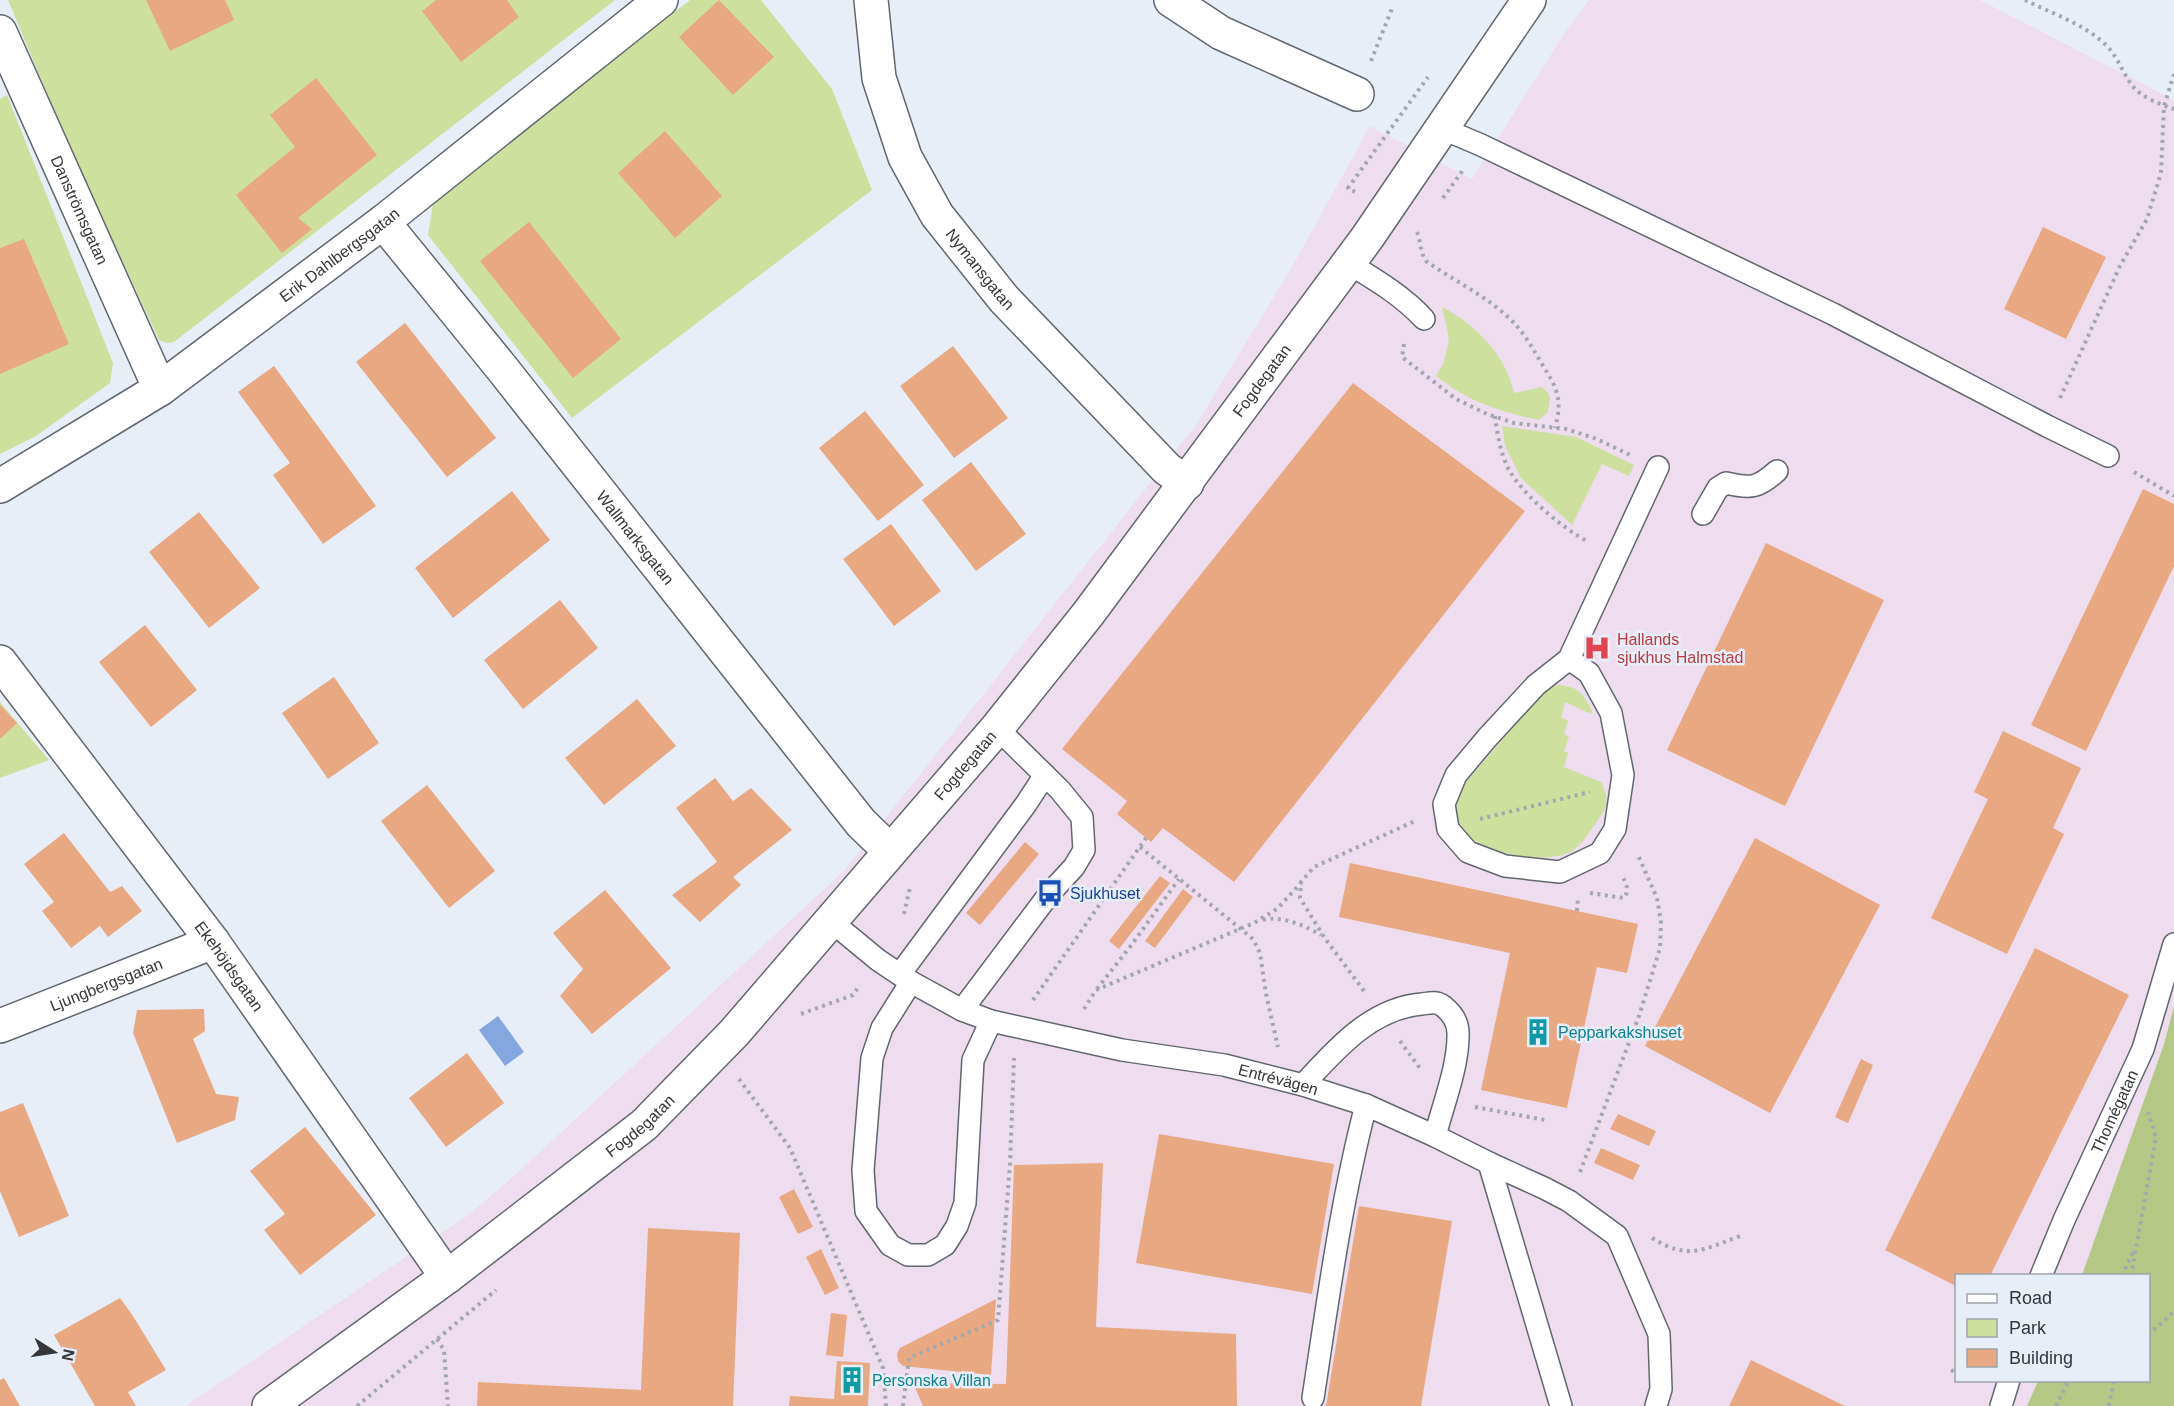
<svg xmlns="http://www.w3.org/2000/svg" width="2174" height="1406" font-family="Helvetica,sans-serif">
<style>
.medical{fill:#eeddef}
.green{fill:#cde09e}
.forest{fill:#b4c784}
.water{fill:#85a7e0}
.building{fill:#e8a882}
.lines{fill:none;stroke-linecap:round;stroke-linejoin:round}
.service-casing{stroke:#61676f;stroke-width:24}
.minor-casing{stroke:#61676f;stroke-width:36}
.tertiary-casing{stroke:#61676f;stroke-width:36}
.path{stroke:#a2a7ae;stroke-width:4;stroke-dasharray:3 4.5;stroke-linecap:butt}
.service{stroke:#fff;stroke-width:21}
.minor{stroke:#fff;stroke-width:33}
.tertiary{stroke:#fff;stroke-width:33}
.labels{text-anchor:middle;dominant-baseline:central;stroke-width:5;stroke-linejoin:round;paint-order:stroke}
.street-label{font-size:16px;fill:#34363a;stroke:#e7eef7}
.health-label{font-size:16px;fill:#be3a42;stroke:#e7eef7;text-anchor:start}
.transit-label{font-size:16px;fill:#164399;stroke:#e7eef7;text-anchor:start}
.culture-label{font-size:16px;fill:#0d838f;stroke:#e7eef7;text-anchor:start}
</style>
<rect width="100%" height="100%" fill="#e7eef7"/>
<polygon class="medical" points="1589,0 1980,0 2174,100 2174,1006 2164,1044 2082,1275 1956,1276 1956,1380 2038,1381 2027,1406 185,1406 467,1216 516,1174 843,872 1196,425 1293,265 1370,126 1472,179 1564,34"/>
<g class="green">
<polygon points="8,0 615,0 174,342 167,343 159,340 66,139"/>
<polygon points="690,0 761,0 832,89 872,190 572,418 428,235 433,203"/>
<polygon points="7,95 113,363 110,383 36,436 0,454 0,99"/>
<path d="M 1442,307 C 1476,325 1506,355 1514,393 L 1542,387 L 1549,394 L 1550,399 L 1548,412 L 1539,420 C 1500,412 1467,401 1436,376 L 1444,362 L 1449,339 Z"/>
<polygon points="1502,426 1576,437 1634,465 1629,476 1602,464 1572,525 1521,478 1505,446"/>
<path d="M 1557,685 C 1577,685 1584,694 1592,711 L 1591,714 L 1565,702 L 1561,717 L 1568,721 L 1564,734 L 1569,737 L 1564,751 L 1568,753 L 1564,767 L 1601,782 C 1610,801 1608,806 1596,823 C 1589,833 1582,844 1572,851 C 1547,867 1465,852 1456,821 C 1453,808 1460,793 1466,782 L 1519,720 L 1549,689 Z"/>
<polygon points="0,702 49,760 0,778"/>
</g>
<polygon class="forest" points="2174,1006 2174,1406 2027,1406 2038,1381 2148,1380 2148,1276 2082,1275 2164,1044"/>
<polygon class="water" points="498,1016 524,1052 505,1066 479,1030"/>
<g class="building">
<polygon points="146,0 225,0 234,20 170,51"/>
<polygon points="436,0 507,0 519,17 461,62 422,11"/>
<polygon points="719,0 774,57 733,95 679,37"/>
<polygon points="316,78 377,155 298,218 312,229 282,253 236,195 295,147 270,115"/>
<polygon points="665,131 722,196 675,238 618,173"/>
<polygon points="529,222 621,339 573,378 480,261"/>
<polygon points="2043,227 2106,257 2066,339 2004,309"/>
<polygon points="24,239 69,344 0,374 0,248"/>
<polygon points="405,323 496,438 447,477 356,362"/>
<polygon points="953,346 1008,418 954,458 900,386"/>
<polygon points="274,366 376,506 323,544 273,475 290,463 238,392"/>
<polygon points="1353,383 1525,511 1234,882 1163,828 1151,842 1117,814 1127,801 1062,749"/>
<polygon points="865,411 924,485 878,521 819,448"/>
<polygon points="971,462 1026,534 976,571 922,500"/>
<polygon points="2143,489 2174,504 2174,566 2086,751 2031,725"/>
<polygon points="512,491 550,540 453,618 415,568"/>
<polygon points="199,512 260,588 209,628 149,552"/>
<polygon points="891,524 941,591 894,626 843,559"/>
<polygon points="1766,543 1884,600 1785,806 1667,750"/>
<polygon points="560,600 598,648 523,709 484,660"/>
<polygon points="145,625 197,690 151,727 99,662"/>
<polygon points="334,677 379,743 328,779 282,713"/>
<polygon points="637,699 676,746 604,805 565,758"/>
<polygon points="0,705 17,723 0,739"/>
<polygon points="2003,731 2081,768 2053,828 2064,834 2007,954 1931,918 1988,799 1974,792"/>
<polygon points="715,778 733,801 751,788 792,830 733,877 741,885 700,922 672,895 717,862 676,808"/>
<polygon points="427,785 495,871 449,908 381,821"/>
<polygon points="64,833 110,892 122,886 142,911 108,937 100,926 71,948 42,911 54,902 24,864"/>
<polygon points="1755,838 1880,905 1770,1113 1645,1046"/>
<polygon points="1025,842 1039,854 980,925 966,913"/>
<polygon points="1350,863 1638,924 1627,973 1597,967 1567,1108 1481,1090 1510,953 1339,917"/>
<polygon points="1160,876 1170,883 1119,949 1109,941"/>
<polygon points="1183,889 1193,897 1155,948 1145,941"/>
<polygon points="605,890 671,968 592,1034 560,996 583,969 553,933"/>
<polygon points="2035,948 2129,995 1990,1276 1956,1276 1956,1286 1885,1250"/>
<polygon points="204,1009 205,1031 193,1039 216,1094 239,1097 235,1120 177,1143 133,1033 137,1010"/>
<polygon points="467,1053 504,1103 446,1147 409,1098"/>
<polygon points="1861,1059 1873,1065 1848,1123 1835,1117"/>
<polygon points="23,1103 69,1216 19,1237 0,1191 0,1112"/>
<polygon points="1618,1114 1656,1131 1649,1146 1610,1129"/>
<polygon points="305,1127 376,1215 300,1275 264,1230 285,1214 250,1171"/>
<polygon points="1159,1134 1334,1164 1312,1294 1136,1263"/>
<polygon points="1601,1148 1640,1165 1633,1180 1594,1163"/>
<polygon points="1103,1163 1096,1327 1236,1334 1237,1406 923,1406 913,1383 1006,1384 1014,1165"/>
<polygon points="794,1189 813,1227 798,1234 779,1197"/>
<polygon points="1359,1206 1452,1221 1421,1406 1326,1406"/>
<polygon points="648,1228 740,1233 733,1406 477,1406 478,1382 641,1390"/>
<polygon points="821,1249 839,1288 825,1295 806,1257"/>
<polygon points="120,1298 133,1316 166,1370 128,1392 136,1406 95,1406 54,1335"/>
<polygon points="996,1299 991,1375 903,1366 898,1361 897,1354 900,1348"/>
<polygon points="831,1313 847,1315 843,1357 826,1355"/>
<polygon points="1751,1360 1845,1406 1729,1406"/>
<polygon points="837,1361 870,1363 868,1406 789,1406 790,1396 834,1399"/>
<polygon points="4,1378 20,1406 0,1406 0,1380"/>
</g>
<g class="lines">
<defs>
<g id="service">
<polyline points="1441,128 1481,145 1833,314 2047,426 2108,456"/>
<path d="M 1348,263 C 1374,279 1402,295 1424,319"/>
<path d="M 1703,514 L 1718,488 L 1726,483 C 1751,489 1758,488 1777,471"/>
<polyline points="1569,659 1589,673 1611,713 1623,775 1615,829 1600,853 1560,872 1505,866 1468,852 1448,829 1444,804 1456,775 1487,738 1536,685 1569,659 1658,467"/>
<path id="s1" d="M 832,922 L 878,960 L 911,982 L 962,1010 L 991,1021 L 1122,1050 L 1224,1065 L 1303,1085 L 1366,1105 L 1435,1136 L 1489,1163 L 1561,1406"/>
<polyline points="900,974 1026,804 1045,775"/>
<polyline points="911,982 882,1028 872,1058 863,1170 866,1211 890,1245 908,1255 928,1255 945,1245 957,1226 965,1203 973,1060 991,1021"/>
<polyline points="962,1010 1050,893 1074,867 1084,850 1082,817 1060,790 997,728"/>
<path d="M 1303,1085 C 1335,1050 1371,1008 1422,1004 C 1430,1003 1436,1001 1443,1006 C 1452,1013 1458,1021 1458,1033 C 1459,1065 1443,1105 1435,1136"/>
<polyline points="1489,1163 1544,1188 1569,1201 1617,1236 1659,1334 1661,1389 1656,1406"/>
<path id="s2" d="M 2041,1276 L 2064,1220 L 2143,1049 L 2174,944"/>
<path d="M 1313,1398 C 1328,1300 1341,1201 1366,1105"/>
<polyline points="2001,1406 2009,1380"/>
</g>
<g id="minor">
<path id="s3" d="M 871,0 L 879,78 L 905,157 L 937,215 L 1004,299 L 1167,469 L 1187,483"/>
<polyline points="1171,0 1221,33 1357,94"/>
<path id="s4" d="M 0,32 L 160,389"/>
<path id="s5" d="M 383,222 L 501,367 L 861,823 L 889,850"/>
<path id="s6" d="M 0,486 L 160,389 L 383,222 L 661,0"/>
<path id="s7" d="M 0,662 L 213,942 L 447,1277"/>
<path id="s8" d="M 0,1026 L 213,942"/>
</g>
<g id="tertiary">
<path id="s9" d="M 269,1406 L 447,1277 L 644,1125 L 734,1033 L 997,728 L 1088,614 L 1367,238 L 1529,0"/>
</g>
</defs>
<use href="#service" class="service-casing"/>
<use href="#minor" class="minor-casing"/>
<use href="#tertiary" class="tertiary-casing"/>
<g class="path">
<path d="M 2025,0 C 2051,13 2084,24 2106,45 C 2117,56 2122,71 2131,84 C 2140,97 2159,104 2174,109"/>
<polyline points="1371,61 1393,6"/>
<polyline points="1355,192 1348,188 1428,77"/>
<polyline points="1443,198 1463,170"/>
<path d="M 1417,232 C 1421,242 1420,252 1426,261 C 1454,281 1489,297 1513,322 C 1525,334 1533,349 1542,364 C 1557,388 1563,399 1555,428"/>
<polyline points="1404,344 1402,357 1456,399 1487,414 1514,423 1566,429 1597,439 1630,455"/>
<polyline points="2060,398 2120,266 2147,219 2161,173 2164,106 2174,74"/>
<path d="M 1495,416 C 1497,434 1501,455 1509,470 C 1524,496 1563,529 1589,542"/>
<polyline points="2134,472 2174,496"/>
<polyline points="1480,819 1590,792"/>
<polyline points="1140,847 1253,939 1260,953 1266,994 1278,1047"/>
<path d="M 1590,893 L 1624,898 C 1630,889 1626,884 1622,875"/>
<polyline points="1577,911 1578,897"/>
<polyline points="904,914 910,887"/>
<path d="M 1263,920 C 1281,915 1306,926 1321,935"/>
<polyline points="1097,989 1133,943 1179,879"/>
<polyline points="1364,991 1324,937 1300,898 1301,882 1314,867 1415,821"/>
<polyline points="1033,1000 1146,838"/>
<polyline points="1084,1009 1096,990 1254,923 1277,909 1301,883"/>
<polyline points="801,1014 853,995 860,985"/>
<polyline points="1400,1041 1422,1071"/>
<polyline points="739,1079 790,1148 883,1368 886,1406"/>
<polyline points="1475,1107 1545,1120"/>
<polyline points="1580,1172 1639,1016 1660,948 1661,922 1657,898 1637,853"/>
<path d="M 1652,1238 C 1689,1261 1704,1249 1740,1236"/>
<polyline points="2122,1276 2133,1252"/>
<polyline points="2131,1276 2156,1137 2148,1112"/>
<polyline points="2148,1335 2174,1312"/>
<polyline points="437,1339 444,1350 448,1406"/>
<polyline points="1951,1370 1956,1373"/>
<polyline points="357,1406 496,1290"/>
<polyline points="903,1406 909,1358 998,1320 1010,1164 1014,1058"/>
<polyline points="2056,1406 2069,1380"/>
<polyline points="2109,1406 2114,1380"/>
</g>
<use href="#service" class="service"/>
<use href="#minor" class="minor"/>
<use href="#tertiary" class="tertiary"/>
</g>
<defs>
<symbol id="hospital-bare" viewBox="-9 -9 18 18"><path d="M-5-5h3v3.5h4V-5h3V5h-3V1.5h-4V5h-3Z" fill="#e0444e" stroke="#e7eef7" stroke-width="2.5" paint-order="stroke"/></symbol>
<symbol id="bus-bare" viewBox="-9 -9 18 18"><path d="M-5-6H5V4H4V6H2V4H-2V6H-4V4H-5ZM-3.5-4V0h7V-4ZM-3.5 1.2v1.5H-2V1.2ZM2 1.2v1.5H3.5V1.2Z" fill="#1a4fb4" stroke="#e7eef7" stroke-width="2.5" paint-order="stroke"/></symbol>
<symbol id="building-bare" viewBox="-9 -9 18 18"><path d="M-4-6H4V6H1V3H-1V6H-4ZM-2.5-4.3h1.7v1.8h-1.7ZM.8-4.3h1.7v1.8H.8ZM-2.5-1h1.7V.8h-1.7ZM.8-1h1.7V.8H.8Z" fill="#0f9aa8" stroke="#e7eef7" stroke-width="2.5" paint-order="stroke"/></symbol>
</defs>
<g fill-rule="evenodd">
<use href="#hospital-bare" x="1578" y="629" width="38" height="38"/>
<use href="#bus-bare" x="1031" y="874" width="38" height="38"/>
<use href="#building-bare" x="1519" y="1013" width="38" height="38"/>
<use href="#building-bare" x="833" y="1361" width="38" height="38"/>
</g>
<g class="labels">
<g class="street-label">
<text stroke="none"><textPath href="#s4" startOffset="195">Danströmsgatan</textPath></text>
<text stroke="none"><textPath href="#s6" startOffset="411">Erik Dahlbergsgatan</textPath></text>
<text stroke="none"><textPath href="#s3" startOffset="297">Nymansgatan</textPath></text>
<text stroke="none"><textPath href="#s9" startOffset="1437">Fogdegatan</textPath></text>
<text stroke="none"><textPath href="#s5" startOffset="404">Wallmarksgatan</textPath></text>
<text stroke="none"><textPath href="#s9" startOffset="951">Fogdegatan</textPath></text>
<text stroke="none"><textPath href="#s7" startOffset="381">Ekehöjdsgatan</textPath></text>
<text stroke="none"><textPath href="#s8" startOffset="114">Ljungbergsgatan</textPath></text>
<text stroke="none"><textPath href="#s1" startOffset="482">Entrévägen</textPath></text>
<text stroke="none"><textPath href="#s2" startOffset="180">Thomégatan</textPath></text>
<text stroke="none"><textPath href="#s9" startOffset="465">Fogdegatan</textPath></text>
</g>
<g class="health-label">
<text x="1617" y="639">Hallands<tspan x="1617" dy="18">sjukhus Halmstad</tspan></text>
</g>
<g class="transit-label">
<text x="1070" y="893">Sjukhuset</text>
</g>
<g class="culture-label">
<text x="1558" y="1032">Pepparkakshuset</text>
<text x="872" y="1380">Personska Villan</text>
</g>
</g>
<rect x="1955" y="1274" width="195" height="108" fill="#e7eef7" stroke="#9fa4ab" stroke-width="1.5"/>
<rect x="1967" y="1294" width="30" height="9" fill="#ffffff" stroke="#9fa4ab" stroke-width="1.5"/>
<text x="2009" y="1304" font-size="18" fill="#34363a">Road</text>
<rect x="1967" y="1319" width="30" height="18" fill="#cde09e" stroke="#9fa4ab" stroke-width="1.5"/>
<text x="2009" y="1334" font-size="18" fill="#34363a">Park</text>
<rect x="1967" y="1349" width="30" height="18" fill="#e8a882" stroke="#9fa4ab" stroke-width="1.5"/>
<text x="2009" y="1364" font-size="18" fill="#34363a">Building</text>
<g transform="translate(54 1352) rotate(102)" stroke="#e7eef7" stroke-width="4.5" paint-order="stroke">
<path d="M0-4.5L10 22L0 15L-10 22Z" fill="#34363a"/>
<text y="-9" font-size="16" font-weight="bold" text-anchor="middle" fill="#34363a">N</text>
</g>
</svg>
